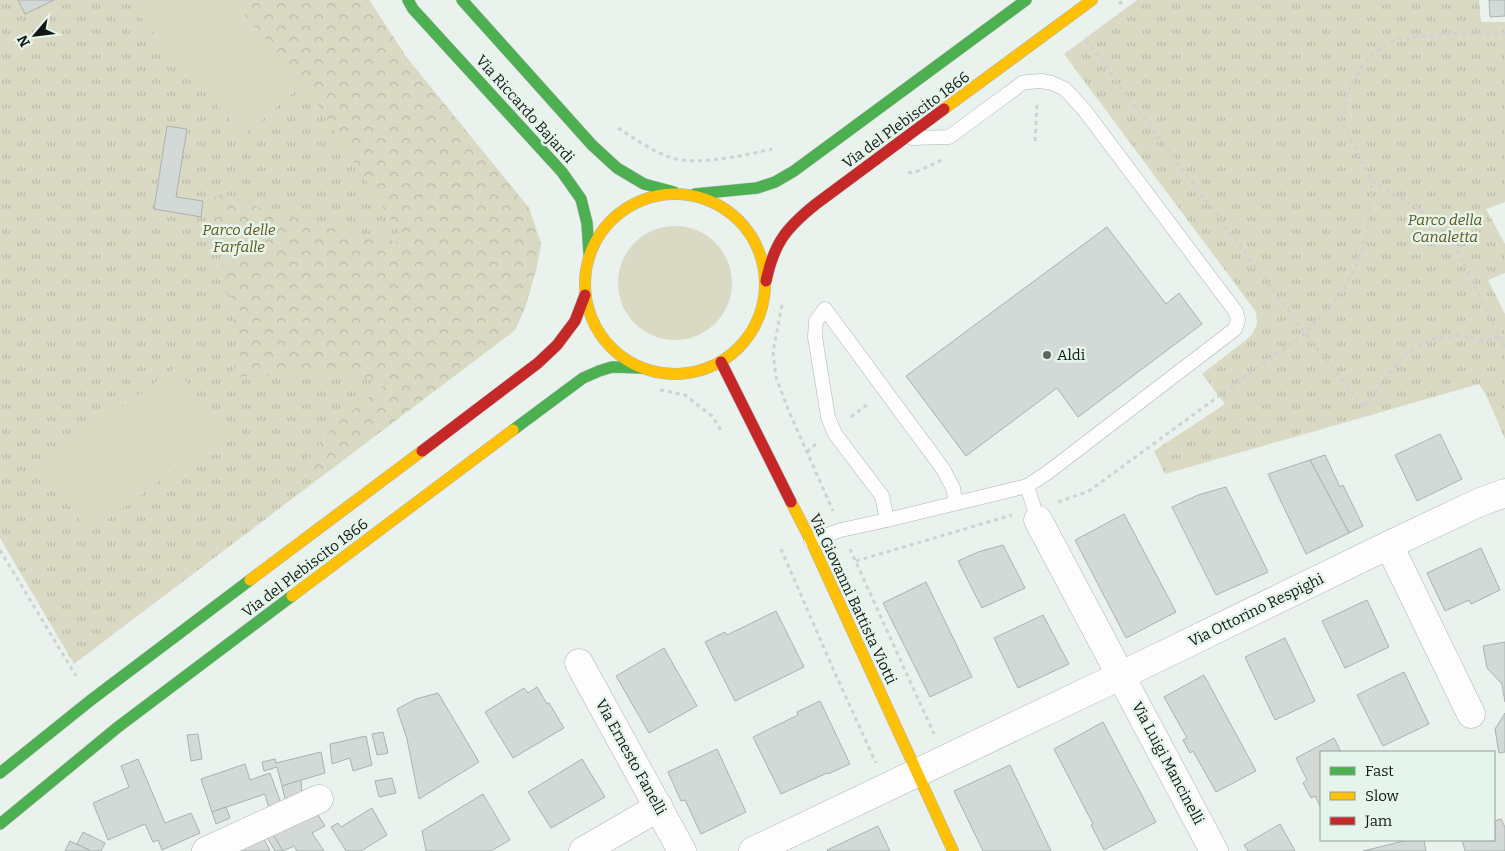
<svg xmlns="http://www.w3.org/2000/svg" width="1505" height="851" font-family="Bitter,serif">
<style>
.grass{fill:url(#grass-tufts)}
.forest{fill:url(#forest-crowns)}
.garden{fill:#dad9c4}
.building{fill:#d2d9d6;stroke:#abb1af}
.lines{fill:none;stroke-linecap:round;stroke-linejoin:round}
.lane-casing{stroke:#afb4b0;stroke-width:15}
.street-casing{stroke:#afb4b0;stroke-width:29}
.fast-casing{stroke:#afb4b0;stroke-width:12}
.slow-casing{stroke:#afb4b0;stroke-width:12}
.jam-casing{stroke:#afb4b0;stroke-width:12}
.path{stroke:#cfd2d0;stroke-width:3;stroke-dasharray:4 4;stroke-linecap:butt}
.lane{stroke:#fcfdfc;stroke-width:14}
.street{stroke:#fcfdfc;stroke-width:28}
.fast{stroke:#4caf50;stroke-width:11}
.slow{stroke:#ffc107;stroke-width:11}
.jam{stroke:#c62828;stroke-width:11}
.poi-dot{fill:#5e6460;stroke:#e6f5ec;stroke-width:2}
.labels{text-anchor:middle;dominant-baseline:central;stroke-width:5;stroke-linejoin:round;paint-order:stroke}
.street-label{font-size:15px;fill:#121714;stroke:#e6f5ec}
.park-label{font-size:15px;font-style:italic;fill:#63551d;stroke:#e6f5ec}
.poi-label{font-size:15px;fill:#121714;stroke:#e6f5ec;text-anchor:start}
</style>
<defs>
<pattern id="grass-tufts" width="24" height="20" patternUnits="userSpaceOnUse" patternTransform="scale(1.25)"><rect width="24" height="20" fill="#dad9c4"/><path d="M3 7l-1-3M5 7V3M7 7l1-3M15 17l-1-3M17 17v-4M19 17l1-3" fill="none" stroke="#babaa8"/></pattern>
<pattern id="forest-crowns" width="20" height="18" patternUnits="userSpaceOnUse" patternTransform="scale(1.25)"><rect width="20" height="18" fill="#dad9c4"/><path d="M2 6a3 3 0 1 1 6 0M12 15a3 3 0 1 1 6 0" fill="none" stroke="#babaa8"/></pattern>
</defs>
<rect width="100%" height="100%" fill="#eaf2ed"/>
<g class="grass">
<polygon points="0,0 369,0 407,58 529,208 541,244 536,270 525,308 515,330 74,664 0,538"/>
<polygon points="1137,0 1479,0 1481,22 1505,22 1505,202 1486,209 1505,244 1505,273 1488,280 1505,314 1505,439 1486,395 1479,384 1165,474 1154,451 1225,404 1202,374 1251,336 1257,324 1256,312 1064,54"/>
</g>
<polygon class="forest" points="231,0 369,0 407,58 529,208 541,244 536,270 525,308 515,330 321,477 306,460 336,424 387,383 329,372 234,377 236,332 209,200 224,193 270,212 406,244 304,83"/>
<g class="garden">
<polygon points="148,0 231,0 304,83 244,136 135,11"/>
<circle cx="675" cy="283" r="57"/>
<polygon points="176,367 225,433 89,533 41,467"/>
</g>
<g class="building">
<polygon points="18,0 54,0 25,14"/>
<polygon points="1489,0 1505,0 1505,16 1490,17"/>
<polygon points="167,126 187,129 176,197 203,201 201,217 154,209"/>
<polygon points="1107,227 1166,304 1179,293 1202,324 1078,417 1057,388 966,456 906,376"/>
<polygon points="1440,434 1462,479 1417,501 1395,455"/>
<polygon points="1325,455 1340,487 1343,485 1363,526 1349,533 1310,460"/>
<polygon points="1310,460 1349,533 1306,554 1268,474"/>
<polygon points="1226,487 1268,572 1216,595 1172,507 1198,495"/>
<polygon points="1124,514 1176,612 1126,638 1075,540"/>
<polygon points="1003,545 1025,588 982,608 958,561 978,552"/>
<polygon points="1481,548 1500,590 1471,604 1469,600 1445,611 1427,573"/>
<polygon points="926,582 972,677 930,697 883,603"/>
<polygon points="1367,600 1389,647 1345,668 1322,621"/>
<polygon points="776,611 804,667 735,701 705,642 725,632 727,635"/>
<polygon points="1043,615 1069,664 1018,688 994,638"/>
<polygon points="1285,638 1315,701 1275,720 1245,657"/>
<polygon points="1505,642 1505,702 1502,684 1487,668 1483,646"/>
<polygon points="664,648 697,706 649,733 616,676"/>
<polygon points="1404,672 1429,724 1383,746 1357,695"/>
<polygon points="1204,675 1256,771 1216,792 1193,751 1190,753 1183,740 1187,738 1164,697"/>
<polygon points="537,687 547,704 549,703 564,728 513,758 485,712 524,688 528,693"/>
<polygon points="438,693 479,762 419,799 407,739 397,709 416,699"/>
<polygon points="820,701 850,764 828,774 827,773 781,794 753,737 798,715 797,712"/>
<polygon points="1505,713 1505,752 1499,753 1495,729"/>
<polygon points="1103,722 1156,822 1104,850 1091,825 1093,824 1054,749"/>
<polygon points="383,732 388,753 377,755 372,734"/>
<polygon points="198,734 202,759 191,761 187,735"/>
<polygon points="366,736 372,765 353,771 350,758 332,764 330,744"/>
<polygon points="1334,738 1341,752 1321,752 1321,808 1315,796 1311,798 1303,783 1307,780 1296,758"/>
<polygon points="717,749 746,812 701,834 685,800 681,801 668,772"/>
<polygon points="321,752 325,773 282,786 277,767 264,771 262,762 275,759 276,763"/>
<polygon points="138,759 165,823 191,813 200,833 162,850 158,840 153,842 145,824 108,840 93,803 129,787 121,766"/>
<polygon points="582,759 605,797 551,828 528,792"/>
<polygon points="245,764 250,780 270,773 281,803 269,809 265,794 212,812 201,779"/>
<polygon points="1010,765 1051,851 983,851 954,791"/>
<polygon points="392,778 396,793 379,797 375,781"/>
<polygon points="301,780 302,792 285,799 282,786"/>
<polygon points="483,794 510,840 491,851 426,851 422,831"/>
<polygon points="226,807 230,818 216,824 212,812"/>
<polygon points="313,807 325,826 312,833 324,851 297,851 294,846 283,851 272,833"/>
<polygon points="372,808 387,835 361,851 346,851 331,827 338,823 341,827"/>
<polygon points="1501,819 1505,827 1505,851 1465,851 1462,840 1494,840 1494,821"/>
<polygon points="1280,824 1295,851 1248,851 1244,845"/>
<polygon points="878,826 890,851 828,851 827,850"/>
<polygon points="83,832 105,843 101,851 90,851 77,844"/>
<polygon points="272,833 283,851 275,851 266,836"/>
<polygon points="263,837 270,851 237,851"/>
<polygon points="1408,840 1424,840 1426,851 1363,851"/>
<polygon points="70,841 89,850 89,851 65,851"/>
</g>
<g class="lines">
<defs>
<g id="lane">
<polyline points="1027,486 1038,520"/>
<polyline points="887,520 882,496 835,434 828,417 815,337 816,321 825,309 943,469 953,488 956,503"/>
<polyline points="811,541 841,530 887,520 1027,486 1047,473 1235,329 1238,320 1236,312 1085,111 1065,89 1052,83 1041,81 1028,82 1022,83 1009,93 949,137 912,138"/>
</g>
<g id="street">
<polyline points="1038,520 1214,851"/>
<polyline points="1389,545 1471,714"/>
<polyline points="579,663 682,851"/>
<polyline points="206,851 319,799"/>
<polyline points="583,851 659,807"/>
<polyline points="753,851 1122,675 1389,545 1478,503 1505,493"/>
</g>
<g id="fast">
<polyline points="408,0 413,9 562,172 581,199 587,223 589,253"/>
<polyline points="462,0 592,145 617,168 644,184 674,192"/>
<polyline points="695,194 757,188 775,182 794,171 1026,0"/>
<polyline points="513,430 583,378 599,371 612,367 642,368"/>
<polyline points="0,773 91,700 250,580"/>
<polyline points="0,824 118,727 292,596"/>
</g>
<g id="slow">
<polyline points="944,109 1092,0"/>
<circle cx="675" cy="284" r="90"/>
<polyline points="791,502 811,541 953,851"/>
<polyline points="250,580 422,451"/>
<polyline points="292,596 513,430"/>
</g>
<g id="jam">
<path d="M 766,281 C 774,243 786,228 816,204 L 944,109"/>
<polyline points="721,362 791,502"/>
<polyline points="422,451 538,363 557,345 575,321 585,295"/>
</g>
</defs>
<use href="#lane" class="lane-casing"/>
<use href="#street" class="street-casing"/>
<use href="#fast" class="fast-casing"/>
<use href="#slow" class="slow-casing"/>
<use href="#jam" class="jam-casing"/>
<g class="path">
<polyline points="1119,4 1124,0"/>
<polyline points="1505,33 1455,33 1396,39 1376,51 1362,67 1349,88 1342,121 1372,181 1442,223 1456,248 1505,348"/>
<polyline points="1086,40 1305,333 1364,408 1367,402 1405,354 1420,345 1435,338 1460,335 1482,341 1490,340 1499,336"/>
<path d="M 618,128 C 635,139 652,151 672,158 C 698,166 746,155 772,149"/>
<polyline points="1035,141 1037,104 1036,104"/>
<polyline points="908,173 918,171 944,159"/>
<polyline points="782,305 773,352 776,377 788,409 833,511"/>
<polyline points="660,390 685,395 712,416 722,432"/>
<polyline points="851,417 868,404"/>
<polyline points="807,452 816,444"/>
<path d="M 1058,502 L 1089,491 L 1305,333 C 1330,308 1353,281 1363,247 C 1369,226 1370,203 1372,181"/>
<polyline points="781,549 834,671 876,763"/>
<polyline points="850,549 934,734"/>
<polyline points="0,550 76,676"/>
<polyline points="856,561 1012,515"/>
</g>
<use href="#lane" class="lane"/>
<use href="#street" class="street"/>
<use href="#fast" class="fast"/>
<use href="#slow" class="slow"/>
<use href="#jam" class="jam"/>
</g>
<circle class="poi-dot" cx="1047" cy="355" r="5"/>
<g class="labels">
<g class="street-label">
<text transform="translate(525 109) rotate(48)">Via Riccardo Bajardi</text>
<text transform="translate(906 120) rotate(-36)">Via del Plebiscito 1866</text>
<text transform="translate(305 568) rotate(-37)">Via del Plebiscito 1866</text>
<text transform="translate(853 599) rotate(65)">Via Giovanni Battista Viotti</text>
<text transform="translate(1256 610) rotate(-26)">Via Ottorino Respighi</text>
<text transform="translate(631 757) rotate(61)">Via Ernesto Fanelli</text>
<text transform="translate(1168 763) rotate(62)">Via Luigi Mancinelli</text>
</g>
<g class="park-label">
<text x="1445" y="220">Parco della<tspan x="1445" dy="17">Canaletta</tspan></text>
<text x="239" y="230">Parco delle<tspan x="239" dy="17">Farfalle</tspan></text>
</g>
<g class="poi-label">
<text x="1057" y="355">Aldi</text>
</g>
</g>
<rect x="1320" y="751" width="175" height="90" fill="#e6f5ec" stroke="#919c96"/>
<rect x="1330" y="767" width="25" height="8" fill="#4caf50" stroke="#919c96"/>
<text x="1365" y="776" font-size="15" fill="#121714">Fast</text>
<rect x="1330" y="792" width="25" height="8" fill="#ffc107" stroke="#919c96"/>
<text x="1365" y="801" font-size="15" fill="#121714">Slow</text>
<rect x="1330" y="817" width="25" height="8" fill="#c62828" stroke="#919c96"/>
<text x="1365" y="826" font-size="15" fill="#121714">Jam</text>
<g transform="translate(35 35) rotate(242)" stroke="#e6f5ec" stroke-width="4" paint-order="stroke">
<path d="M0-4L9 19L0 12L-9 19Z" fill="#121714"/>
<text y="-8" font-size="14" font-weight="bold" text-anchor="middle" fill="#121714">N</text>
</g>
</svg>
